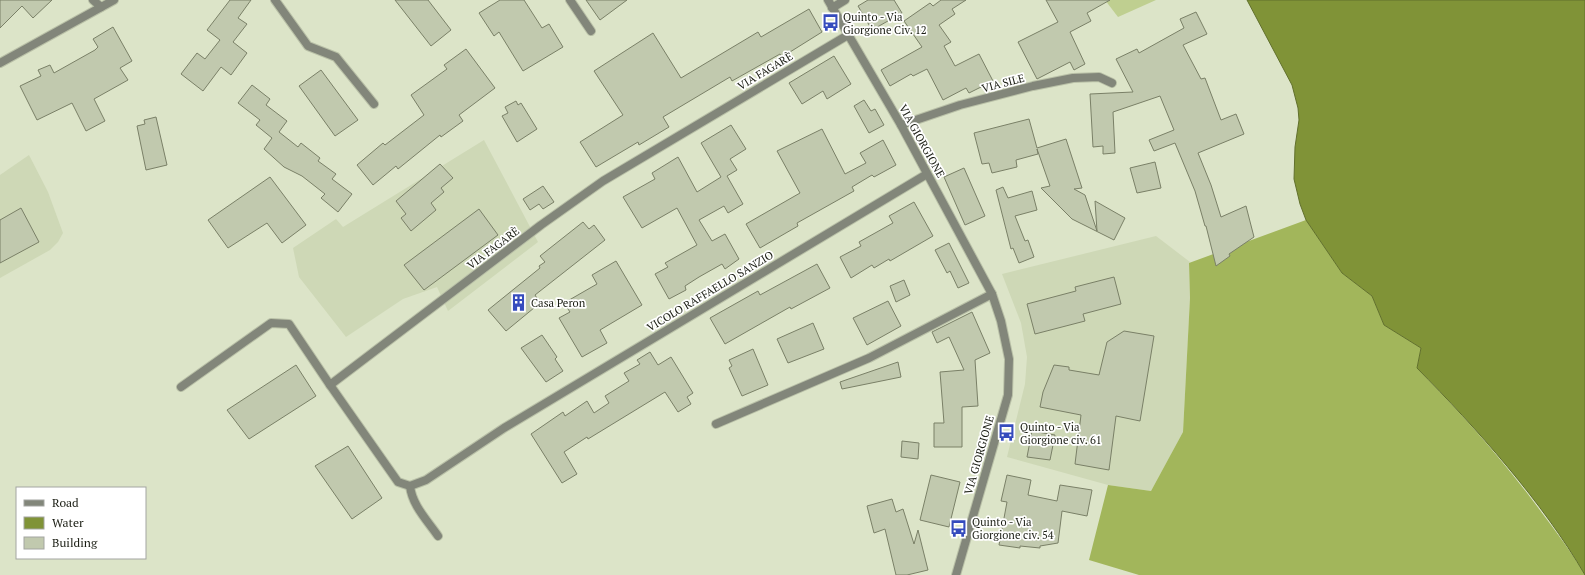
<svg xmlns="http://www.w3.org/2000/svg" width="1585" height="575" font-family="'PT Serif',serif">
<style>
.built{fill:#ced8b6}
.green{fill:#bfcf90}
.forest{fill:#a2b65b}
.water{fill:#809337;stroke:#61702c}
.building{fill:#c1c9ae;stroke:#7a8067}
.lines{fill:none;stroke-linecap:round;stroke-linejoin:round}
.minor-casing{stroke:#b9c0a7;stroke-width:10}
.tertiary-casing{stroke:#b9c0a7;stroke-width:10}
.minor{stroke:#82867a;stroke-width:8}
.tertiary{stroke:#82867a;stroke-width:8}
.labels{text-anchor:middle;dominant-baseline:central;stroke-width:3.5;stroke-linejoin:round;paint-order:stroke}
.poi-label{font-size:11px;fill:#1a1d13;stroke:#fff;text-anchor:start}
.street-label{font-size:11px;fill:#1a1d13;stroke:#fff}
</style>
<rect width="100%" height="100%" fill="#dce4c8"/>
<g class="built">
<polygon points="484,140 538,242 448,311 437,287 403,299 346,337 299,277 293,248 336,219 343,227"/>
<polygon points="29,155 48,192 63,233 58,242 50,250 0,278 0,175"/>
<polygon points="1156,236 1190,262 1189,263 1190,298 1183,432 1151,491 1108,485 1007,457 1025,384 1027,357 1021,323 1002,274"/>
</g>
<polygon class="green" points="1105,0 1156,0 1118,17"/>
<path class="forest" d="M 1306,220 L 1342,273 L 1372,296 L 1384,325 L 1421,348 L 1417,368 C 1462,414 1504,461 1542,513 C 1557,533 1572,553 1585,575 L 1139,575 L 1089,560 L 1108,485 L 1151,491 L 1183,432 L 1190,298 L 1189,263 Z"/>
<path class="water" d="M 1247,0 L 1585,0 L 1585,575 C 1542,501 1477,429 1417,368 L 1421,348 L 1384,325 L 1372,296 L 1342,273 L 1306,220 L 1300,204 L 1294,179 L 1295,147 L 1299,120 L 1298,108 L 1292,85 Z"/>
<g class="building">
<polygon points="0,0 52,0 33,18 22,6 0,28"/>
<polygon points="230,0 251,0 238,18 247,24 233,42 247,53 231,75 221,67 203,91 181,74 197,53 205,59 220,40 207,30"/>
<polygon points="395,0 428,0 451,30 431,46"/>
<polygon points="500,0 524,0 542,28 549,24 563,47 523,71 499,32 494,36 479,13"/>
<polygon points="586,0 627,0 600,20"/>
<polygon points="868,0 894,0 902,13 872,30 858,6"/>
<polygon points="941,0 966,0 952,9 955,14 939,25 951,42 944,46 955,66 979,54 993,81 969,93 966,88 943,100 927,69 913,76 911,74 890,86 881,70 922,47 904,21 930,3 933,6"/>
<polygon points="1046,0 1110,0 1087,13 1091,21 1070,32 1085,64 1074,70 1070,62 1037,79 1018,42 1058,22"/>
<polygon points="809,9 822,32 782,57 780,54 732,81 730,77 663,117 669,127 639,145 638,142 596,167 580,142 623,115 594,71 653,33 681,78 758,32 761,37"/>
<polygon points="1196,12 1207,34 1183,45 1201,79 1205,78 1221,120 1236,114 1244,134 1198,153 1211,185 1221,217 1246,206 1254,237 1229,254 1230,256 1216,266 1206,226 1205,226 1195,191 1175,143 1154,151 1149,140 1174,130 1160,96 1113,112 1115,153 1103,154 1103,146 1093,147 1090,94 1133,92 1116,59 1137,49 1139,53 1184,28 1180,19"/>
<polygon points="113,27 132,61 120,68 128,80 94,99 105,121 86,131 72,103 37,120 20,86 41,76 38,70 50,65 54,73 95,50 98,47 93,39"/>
<polygon points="466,49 495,88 459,115 463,121 441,137 440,135 398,169 396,166 373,185 357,165 383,143 385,145 424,115 411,95 447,69 444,65"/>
<polygon points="834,56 851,84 827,99 823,91 802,104 789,83"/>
<polygon points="321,70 358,120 335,136 299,86"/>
<polygon points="252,85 270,99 266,105 287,121 279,132 298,147 301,143 320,158 318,161 336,174 332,179 352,194 338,212 321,198 325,194 302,176 284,167 264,149 272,138 256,125 260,120 238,103"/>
<polygon points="864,100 871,111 875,109 884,125 869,133 854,106"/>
<polygon points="516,101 518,105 521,103 537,129 517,142 502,116 508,113 505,107"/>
<polygon points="156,117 167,165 146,170 137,126 145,124 144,120"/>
<polygon points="1029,119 1037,148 1066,139 1082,188 1074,189 1085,195 1097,231 1095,201 1125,218 1114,240 1072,219 1041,188 1050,186 1037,149 1038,154 1016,160 1017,167 992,173 989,163 982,164 974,133"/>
<polygon points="731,125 746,149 730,159 737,170 727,176 743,204 728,213 724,206 699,220 712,241 725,234 739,259 725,269 722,264 699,277 685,286 686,290 669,299 655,274 668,267 665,263 697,245 677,208 642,228 623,197 655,179 652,173 678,157 697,192 721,177 701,143"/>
<polygon points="822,129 845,174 866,163 860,153 883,140 896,165 874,177 872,175 852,187 854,191 797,223 798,226 760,248 746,224 800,193 777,151"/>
<polygon points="1155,162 1161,188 1137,193 1130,168"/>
<polygon points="440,164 453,178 441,188 444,192 431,203 436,210 411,231 401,218 406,214 396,201"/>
<polygon points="964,168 985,216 965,225 944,177"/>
<polygon points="270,177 306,225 282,243 267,223 228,248 208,220"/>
<polygon points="543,186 554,202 543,209 539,204 530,210 523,199"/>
<polygon points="1003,187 1008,198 1032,191 1037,210 1015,216 1025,241 1028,240 1034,257 1019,263 1013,248 1011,249 996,190"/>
<polygon points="914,202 933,236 890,261 889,259 874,268 872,265 851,278 840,257 861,246 859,242 893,223 889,216"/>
<polygon points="21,208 39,242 0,263 0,220"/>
<polygon points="479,209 498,235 424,290 404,265"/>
<polygon points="583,222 589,229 594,225 605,240 535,295 540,303 506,331 488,310 540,268 539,266 545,262 540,256"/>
<polygon points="949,243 969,283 958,288 950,271 947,273 935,250"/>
<polygon points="616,261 642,305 600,330 607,343 582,357 559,318 570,312 564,303 597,284 592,275"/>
<polygon points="817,264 830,288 791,309 790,307 725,344 710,318 758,291 760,295"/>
<polygon points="1114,277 1121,304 1083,314 1085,321 1035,334 1027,304 1076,291 1075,287"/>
<polygon points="904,280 910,295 896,302 890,286"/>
<polygon points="888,301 901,326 867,345 853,318"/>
<polygon points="972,312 990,353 975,360 978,406 962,407 962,447 934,447 934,423 944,423 940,372 964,370 949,337 937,343 932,332"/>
<polygon points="813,323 824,349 788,363 777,339"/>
<polygon points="1124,331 1154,336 1140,421 1116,416 1109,470 1075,464 1081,415 1040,407 1043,392 1054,365 1069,367 1069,370 1099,375 1107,342"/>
<polygon points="542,335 557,357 555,359 563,371 546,382 521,348"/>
<polygon points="753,349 768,385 742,396 729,368 732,366 729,360"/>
<polygon points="650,352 658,365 671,357 693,393 687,397 691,404 678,412 665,392 588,439 587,437 564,452 577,474 562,483 531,434 563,412 565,416 587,401 594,413 609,403 605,396 629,381 624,373 640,364 637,360"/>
<polygon points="898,362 901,377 842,389 840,382"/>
<polygon points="296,365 316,396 249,439 227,410"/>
<polygon points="1032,431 1055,435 1050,460 1027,457"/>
<polygon points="902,441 919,443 918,459 901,457"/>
<polygon points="348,446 382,498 352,519 315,466"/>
<polygon points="931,475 960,482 949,527 920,520"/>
<polygon points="1007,475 1031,480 1028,495 1057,501 1060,485 1092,490 1087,516 1062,511 1058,543 1040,546 1040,548 1020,546 1020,548 999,545 1007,502 1001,501"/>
<polygon points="892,499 896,512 903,509 914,544 918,530 928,570 907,575 896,575 885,529 874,533 867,506"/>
</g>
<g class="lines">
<defs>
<g id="minor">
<polyline points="93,0 101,7"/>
<polyline points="275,0 308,46 336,57 374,104"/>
<polyline points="570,0 591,31"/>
<polyline points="832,8 845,0"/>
<polyline points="0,63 114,0"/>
<polyline points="901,125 960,105 1033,86 1073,78 1099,77 1112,83"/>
<polyline points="330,385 398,482 410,486 426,480 504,428 927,174"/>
<polyline points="181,387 271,323 289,324 330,385 541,225 603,181 848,35"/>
<polyline points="716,424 869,358 992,294"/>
<path d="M 410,486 C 412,505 427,520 438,536"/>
</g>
<polyline id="tertiary" points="828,0 901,125 992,294 1001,321 1009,359 1008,395 956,575"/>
</defs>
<use href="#minor" class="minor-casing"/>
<use href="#tertiary" class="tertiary-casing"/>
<use href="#minor" class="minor"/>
<use href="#tertiary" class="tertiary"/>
</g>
<defs>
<symbol id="bus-bare" viewBox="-9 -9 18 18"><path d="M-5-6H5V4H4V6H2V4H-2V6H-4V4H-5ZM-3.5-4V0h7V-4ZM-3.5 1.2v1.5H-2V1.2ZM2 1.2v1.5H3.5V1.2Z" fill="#354bbd" stroke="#fff" stroke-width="2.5" paint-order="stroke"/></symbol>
<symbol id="building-bare" viewBox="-9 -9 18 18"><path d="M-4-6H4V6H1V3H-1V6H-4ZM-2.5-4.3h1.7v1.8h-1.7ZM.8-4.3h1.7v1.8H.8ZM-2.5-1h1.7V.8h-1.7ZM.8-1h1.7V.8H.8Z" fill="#354bbd" stroke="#fff" stroke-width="2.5" paint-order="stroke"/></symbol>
</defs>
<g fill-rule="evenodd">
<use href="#bus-bare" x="818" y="10" width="25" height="25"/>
<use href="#building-bare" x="506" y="290" width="25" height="25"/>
<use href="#bus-bare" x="994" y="420" width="25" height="25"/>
<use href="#bus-bare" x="946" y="516" width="25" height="25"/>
</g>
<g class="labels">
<g class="poi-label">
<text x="843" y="17">Quinto - Via<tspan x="843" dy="13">Giorgione Civ. 12</tspan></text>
<text x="531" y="303">Casa Peron</text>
<text x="1020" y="427">Quinto - Via<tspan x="1020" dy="13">Giorgione civ. 61</tspan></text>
<text x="972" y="522">Quinto - Via<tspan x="972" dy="13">Giorgione civ. 54</tspan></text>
</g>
<g class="street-label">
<text transform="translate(765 71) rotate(-31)">VIA FAGARÈ</text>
<text transform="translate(1003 83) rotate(-15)">VIA SILE</text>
<text transform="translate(922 141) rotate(61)">VIA GIORGIONE</text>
<text transform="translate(493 248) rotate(-37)">VIA FAGARÈ</text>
<text transform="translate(710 291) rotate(-31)">VICOLO RAFFAELLO SANZIO</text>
<text transform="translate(979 455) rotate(-74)">VIA GIORGIONE</text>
</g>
</g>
<rect x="16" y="487" width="130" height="72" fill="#ffffff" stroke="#a3a5a1"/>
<rect x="24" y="500" width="20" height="6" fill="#82867a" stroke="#a3a5a1"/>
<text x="52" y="507" font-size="12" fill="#1a1d13">Road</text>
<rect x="24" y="517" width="20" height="12" fill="#809337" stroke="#a3a5a1"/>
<text x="52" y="527" font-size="12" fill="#1a1d13">Water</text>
<rect x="24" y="537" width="20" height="12" fill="#c1c9ae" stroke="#a3a5a1"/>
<text x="52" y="547" font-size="12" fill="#1a1d13">Building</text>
</svg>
